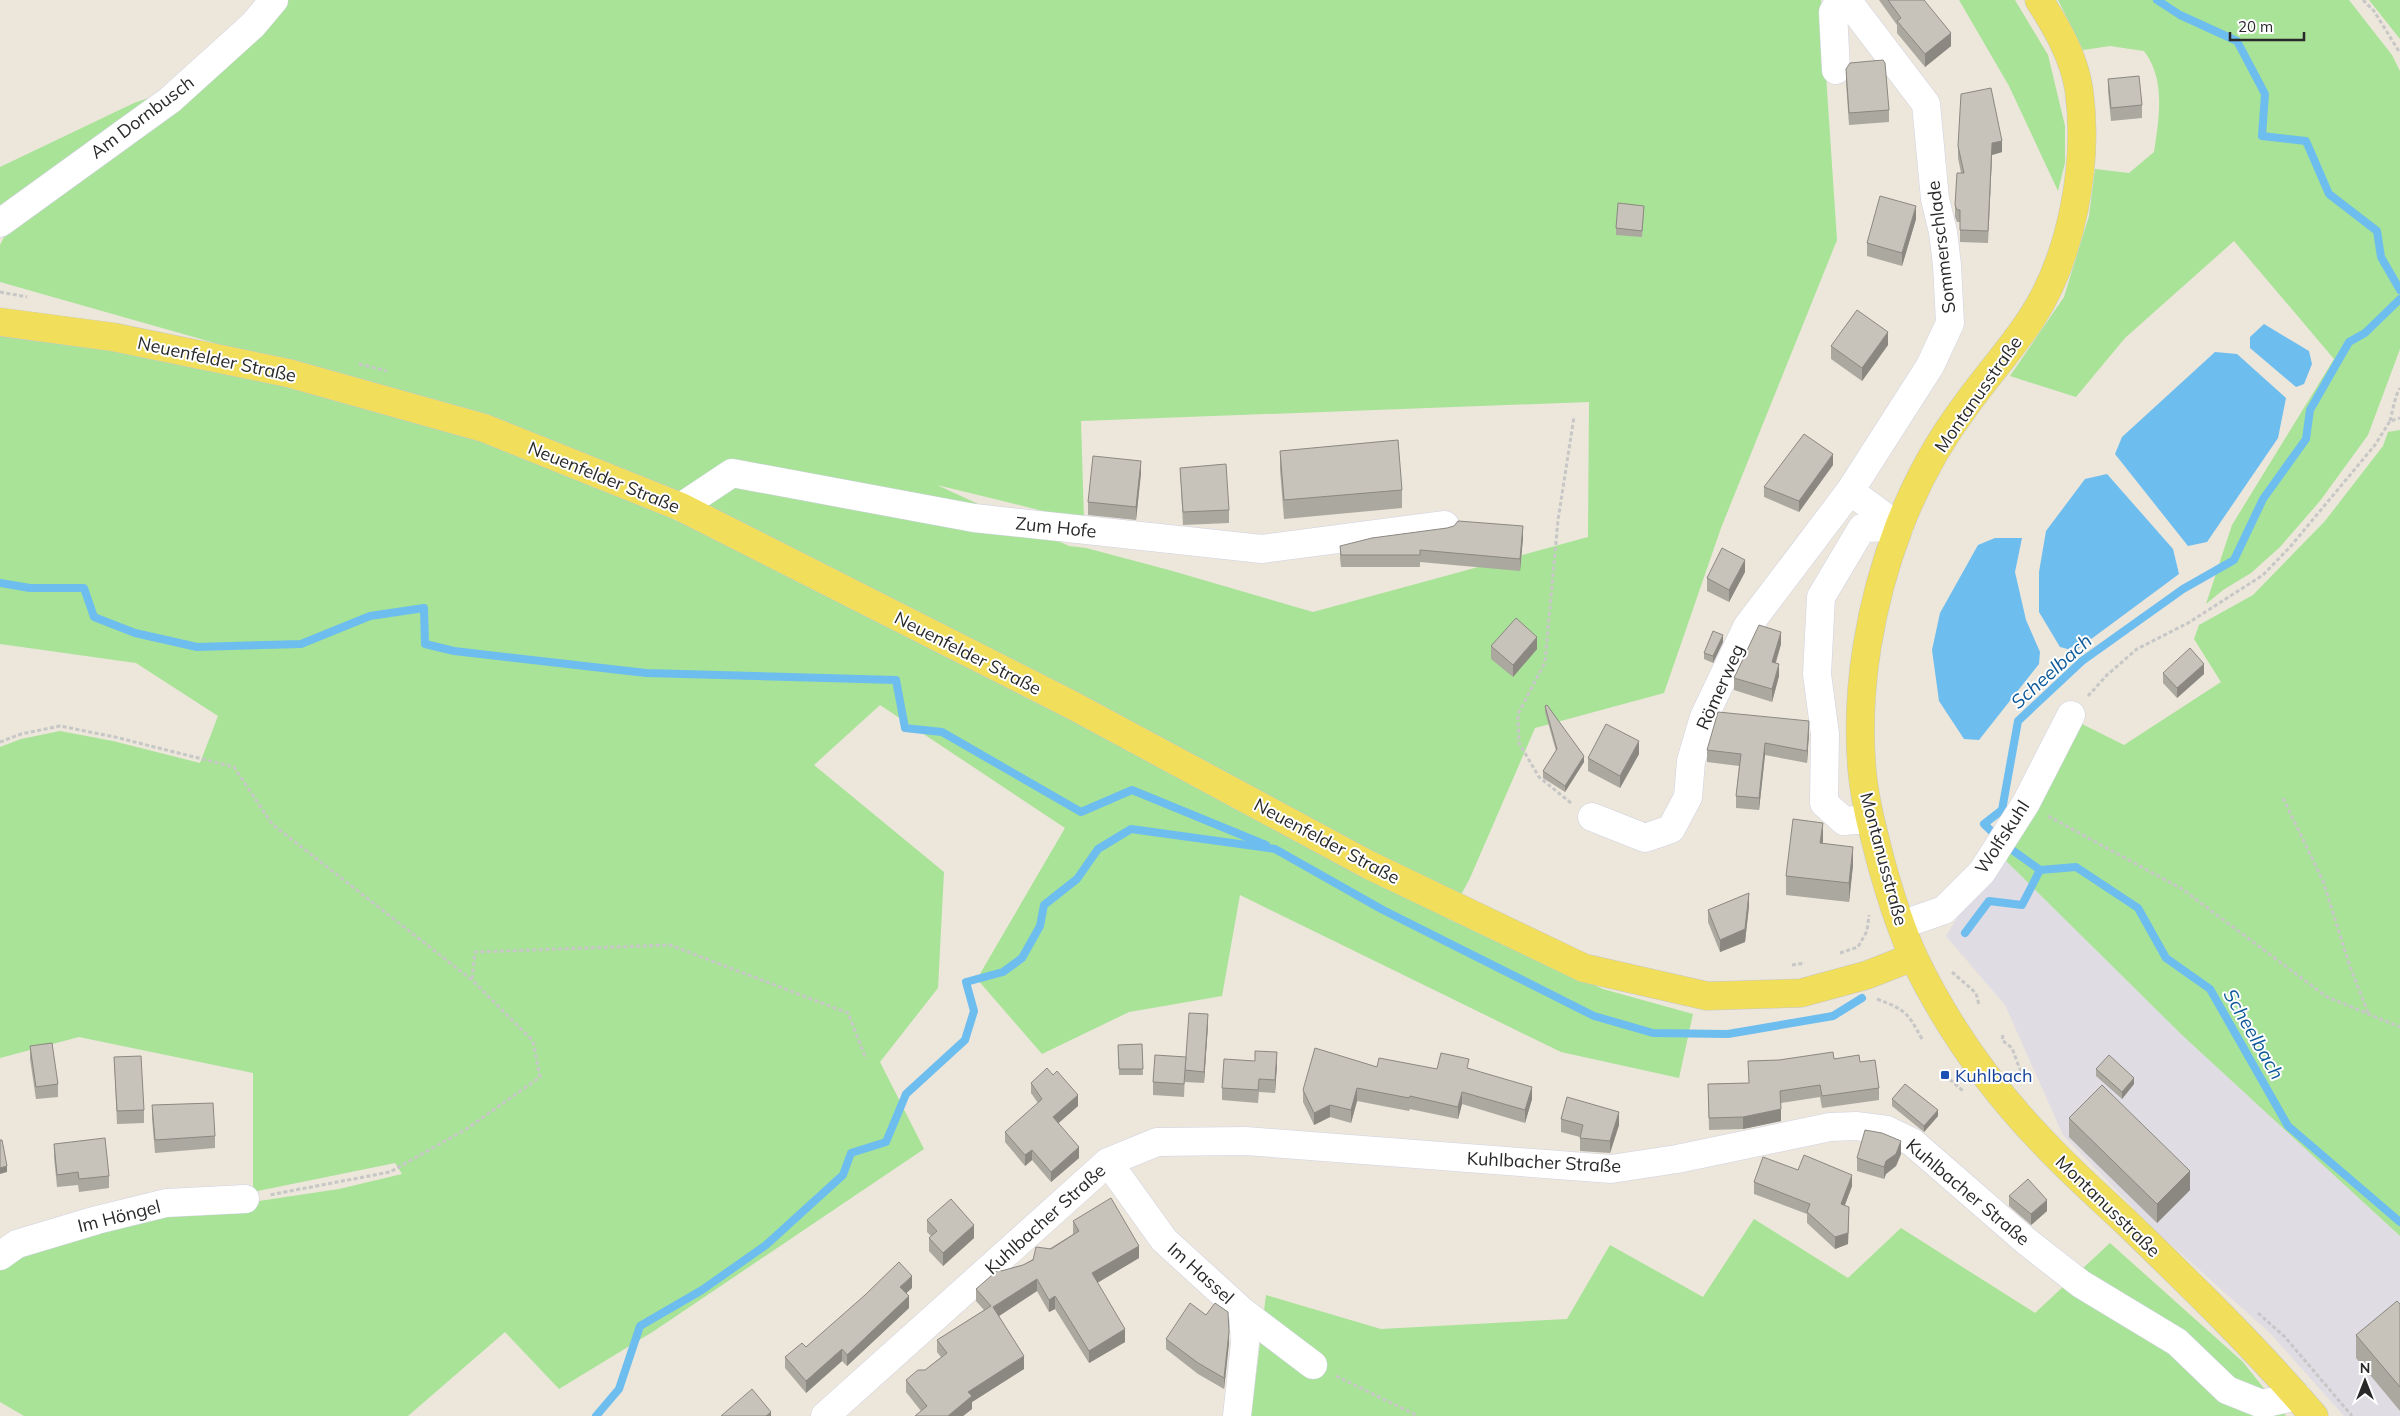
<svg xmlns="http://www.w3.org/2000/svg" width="2400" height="1416" font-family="Mulish,sans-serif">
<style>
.industrial{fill:#dfdce4}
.green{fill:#a8e397;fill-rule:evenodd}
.water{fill:#6dbdef}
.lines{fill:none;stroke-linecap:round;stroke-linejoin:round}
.stream{stroke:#6dbdef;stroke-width:8}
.minor-casing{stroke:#d0d1e2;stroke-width:29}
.major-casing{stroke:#c7c7c7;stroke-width:29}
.path{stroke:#c7c7c7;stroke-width:3;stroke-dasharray:4 2.5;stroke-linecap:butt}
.minor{stroke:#fff;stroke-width:28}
.major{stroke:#f1df5b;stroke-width:28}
.wall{fill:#aba8a0}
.shaded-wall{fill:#8b8882}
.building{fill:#c7c3ba;stroke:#8b8882}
.transit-dot{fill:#1a4fb4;stroke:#fff;stroke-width:2}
.labels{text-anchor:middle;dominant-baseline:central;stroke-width:4;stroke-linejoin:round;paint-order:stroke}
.street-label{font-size:18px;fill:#292929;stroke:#fff}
.transit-label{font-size:18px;fill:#164399;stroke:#fff;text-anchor:start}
.water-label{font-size:19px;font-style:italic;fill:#0d5999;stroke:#fff}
</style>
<rect width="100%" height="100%" fill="#ece6db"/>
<polygon class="industrial" points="1998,853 2182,1035 2400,1236 2400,1416 2344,1416 2270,1333 2158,1233 2063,1135 2005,1005 1946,936"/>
<g class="green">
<path d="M 283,0 L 1821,0 L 1837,240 L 1721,528 L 1664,693 L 1535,728 L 1470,878 L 1448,919 L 1603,989 L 1693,1014 L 1679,1078 L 1561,1052 L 1240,895 L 1222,996 L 1129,1012 L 1042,1054 L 977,979 L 1065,828 L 880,705 L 814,765 L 944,872 L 938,988 L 880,1062 L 924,1149 L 654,1331 L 559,1389 L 505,1332 L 408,1416 L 24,1416 L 0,1402 L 0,1267 L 15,1257 L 134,1220 L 339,1189 L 402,1174 L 395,1163 L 253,1192 L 253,1073 L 79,1037 L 0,1058 L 0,747 L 21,739 L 60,731 L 113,741 L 200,763 L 218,716 L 136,663 L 0,644 L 0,331 L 243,351 L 0,282 L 0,245 L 12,222 ZM 1589,402 L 1588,537 L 1313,612 L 1169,570 L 1086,548 L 1069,546 L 937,485 L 1084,521 L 1081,421 Z"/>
<polygon points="1959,0 2015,0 2048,55 2065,126 2065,163 2058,191 2009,86"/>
<path d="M 2058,0 L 2349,0 L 2392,55 L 2400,71 L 2400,349 L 2368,435 L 2320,501 L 2280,547 L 2251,573 L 2223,590 L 2206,604 L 2232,525 L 2334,359 L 2234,241 L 2125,338 L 2076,397 L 2010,376 L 2064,297 L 2089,216 L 2095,169 L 2129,173 L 2154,152 C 2159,119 2166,79 2144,51 L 2110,46 L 2083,50 Z"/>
<polygon points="2369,0 2400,0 2400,39"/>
<polygon points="160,94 0,210 0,167 134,103"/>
<polygon points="2400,430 2400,1236 2182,1035 1998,853 2082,724 2124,745 2221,682 2194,639 2199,625 2253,595 2325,521 2383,446 2388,432"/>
<polygon points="1754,1219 1848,1278 1901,1228 2035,1313 2110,1243 2243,1362 2286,1416 1251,1416 1266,1295 1381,1329 1567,1319 1610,1245 1703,1297"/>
</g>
<g class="water">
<polygon points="2264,324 2309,351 2312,364 2304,384 2296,387 2250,348 2250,337"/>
<polygon points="2215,352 2237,354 2286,398 2278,438 2207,542 2188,546 2115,454 2122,437"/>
<polygon points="2107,474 2173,549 2179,574 2075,651 2060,647 2039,612 2039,572 2046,531 2085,479"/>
<polygon points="1995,538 2022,538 2015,572 2026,620 2040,652 2039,664 1979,740 1964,739 1939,701 1932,650 1940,613 1978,545"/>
</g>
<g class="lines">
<g class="stream">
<polyline points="2157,0 2180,15 2237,41 2265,94 2262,136 2306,141 2329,194 2377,231 2381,257 2400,290"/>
<polyline points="2400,299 2365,333 2349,342 2310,410 2306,439 2263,499 2234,560 2183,589 2082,661 2018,721 2002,810 1984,824 2008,847 2040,870 2076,867 2138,908 2166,958 2210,989 2288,1126 2400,1222"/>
<polyline points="0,583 30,588 84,588 94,617 135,633 197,647 301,644 370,616 424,608 425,644 454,651 646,673 896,680 905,728 942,732 1081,812 1132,790 1266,845"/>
<polyline points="1965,933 1989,901 2022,905 2040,870"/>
<polyline points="596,1416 619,1389 640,1326 702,1290 766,1245 843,1175 851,1153 886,1142 906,1094 965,1040 974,1011 966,982 1003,972 1022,958 1040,926 1044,905 1077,879 1098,849 1131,829 1275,849 1383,910 1594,1016 1653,1033 1728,1034 1833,1016 1862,998"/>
</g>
<defs>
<g id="minor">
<polyline points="1847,0 1926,104 1935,199 1943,232 1947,265 1950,323 1930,366 1850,491 1899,527"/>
<polyline points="1836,70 1833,12 1840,0"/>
<polyline points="0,223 170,100 253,25 274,0"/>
<polyline points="681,507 732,473 974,518 1262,549 1445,525"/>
<polyline points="1592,817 1645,838 1671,829 1688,797 1691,761 1704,717 1747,627 1850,491"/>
<polyline points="1869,819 1844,821 1824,803 1825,734 1817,674 1821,597 1862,528 1899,527"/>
<polyline points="1901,925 1944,910 1982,872 2026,803 2071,715"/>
<polyline points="1108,1162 1164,1240 1243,1312 1313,1365"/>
<polyline points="0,1256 17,1244 97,1220 166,1203 245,1199"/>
<polyline points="825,1416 1108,1162 1157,1142 1245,1141 1611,1169 1677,1159 1830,1127 1856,1126 1887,1130 1912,1142 2026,1241 2081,1284 2177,1342 2227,1390 2262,1404 2297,1396"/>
<polyline points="1237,1416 1245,1343 1243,1312"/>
</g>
<g id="major">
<path d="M 2039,0 C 2057,28 2074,57 2079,90 C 2089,163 2072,257 2031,319 C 2011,349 1987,376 1966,405 C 1939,441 1915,485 1899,527 C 1870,603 1855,689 1862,770 C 1865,803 1874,835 1882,866 C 1891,898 1901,930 1915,960 C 1947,1026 1991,1088 2042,1141 C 2068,1169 2097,1195 2125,1221 C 2190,1284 2255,1347 2314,1416"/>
<polyline points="0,322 113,337 288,373 484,428 681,507 1072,705 1369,865 1584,968 1707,996 1801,993 1867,975 1913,957"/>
</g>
</defs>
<use href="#minor" class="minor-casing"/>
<use href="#major" class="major-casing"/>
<g class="path">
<polyline points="2363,0 2374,11 2400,53"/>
<polyline points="0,292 27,297"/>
<polyline points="359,364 387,371"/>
<polyline points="2390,421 2396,396 2400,388"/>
<polyline points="2088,696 2107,675 2137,649 2188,623 2263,575 2290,547 2375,445 2390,421 2400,418"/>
<polyline points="0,742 21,734 60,726 115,737 234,767 272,824 472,980 533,1041 540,1077 468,1128 390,1172 269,1195"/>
<polyline points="2283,798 2323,881 2350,967 2369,1015"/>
<polyline points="1571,803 1539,777 1519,743 1518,714 1545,662 1558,520 1574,417"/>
<polyline points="2048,816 2182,889 2327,997 2400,1027"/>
<polyline points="1840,953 1858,947 1867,931 1869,915"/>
<polyline points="1792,965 1805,963"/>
<polyline points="1952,972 1976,993 1979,1005"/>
<polyline points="472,979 475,952 670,945 848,1013 866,1059"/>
<path d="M 1877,999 C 1906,1010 1907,1012 1922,1039"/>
<polyline points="2003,1035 2002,1040 2012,1048 2024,1080"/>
<polyline points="1945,1075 1963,1091"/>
<polyline points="2258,1313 2285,1337 2352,1416"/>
<polyline points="1336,1376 1418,1416"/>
</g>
<use href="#minor" class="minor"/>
<use href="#major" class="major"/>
</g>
<g class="wall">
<polygon points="1879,0 1924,0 1951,46 1925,67 1897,33 1897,25"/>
<polygon points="1846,69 1889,110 1889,122 1849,125 1846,82"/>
<polygon points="2108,79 2142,105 2142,118 2111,121 2108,91"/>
<polygon points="1958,146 2002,152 1992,155 1988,243 1960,242 1960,222 1957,222 1955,217 1955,205 1961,173 1958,158"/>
<polygon points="1644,212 1642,237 1616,235 1616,228"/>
<polygon points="1916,219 1902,266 1867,256 1867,243"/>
<polygon points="1888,345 1862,381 1831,359 1831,346"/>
<polygon points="1280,451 1402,490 1402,508 1284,519 1280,470"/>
<polygon points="1833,465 1799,512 1764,497 1764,487"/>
<polygon points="1180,468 1229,510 1229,523 1183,525"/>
<polygon points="1141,473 1136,520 1088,515 1088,502"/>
<polygon points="1523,538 1520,571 1420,562 1420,567 1341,567 1340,558 1340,546"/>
<polygon points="1745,572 1729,602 1707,591 1707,578"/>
<polygon points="1723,642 1713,663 1704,659 1704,653"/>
<polygon points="1781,644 1776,663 1779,676 1772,702 1734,690 1734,678"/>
<polygon points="1491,646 1537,649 1513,677 1491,659"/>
<polygon points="2163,673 2204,674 2177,698 2163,683"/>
<polygon points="1545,706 1584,762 1565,792 1543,778 1543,771 1556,751 1545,712"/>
<polygon points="1809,733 1807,763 1765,755 1759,810 1736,808 1736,796 1739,766 1707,762 1707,750"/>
<polygon points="1639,754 1620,788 1588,771 1588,758"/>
<polygon points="1823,843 1853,865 1849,902 1786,895 1786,876"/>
<polygon points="1749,906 1745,942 1720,952 1708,922 1708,910"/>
<polygon points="1208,1025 1204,1083 1185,1082 1185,1074 1184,1097 1153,1095 1153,1082 1186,1065"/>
<polygon points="1142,1044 1143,1075 1119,1075 1118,1045"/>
<polygon points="30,1046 58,1084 58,1097 36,1099 30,1059"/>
<polygon points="114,1057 144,1110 144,1123 117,1124"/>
<polygon points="1834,1059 1860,1062 1879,1088 1879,1100 1822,1108 1820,1097 1781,1103 1781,1121 1743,1129 1709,1130 1708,1084 1749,1083"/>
<polygon points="1277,1065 1275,1093 1259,1092 1258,1103 1222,1100 1222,1088"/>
<polygon points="1377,1067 1437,1069 1469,1068 1532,1099 1525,1123 1462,1104 1458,1119 1410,1109 1409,1111 1357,1101 1351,1123 1330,1117 1314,1125 1303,1102 1303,1090"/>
<polygon points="2096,1069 2134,1084 2122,1099 2096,1076"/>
<polygon points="1031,1083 1078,1106 1058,1123 1079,1158 1051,1182 1032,1160 1025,1166 1005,1142 1005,1132 1038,1103 1031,1093"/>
<polygon points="1892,1099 1938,1116 1924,1132 1892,1106"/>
<polygon points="152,1105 215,1136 215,1148 155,1153 152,1118"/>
<polygon points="2069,1118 2190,1190 2157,1223 2069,1137"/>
<polygon points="1561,1119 1619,1125 1610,1153 1580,1151 1580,1137 1561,1132"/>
<polygon points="54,1144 109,1176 109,1188 79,1192 78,1185 57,1187 54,1157"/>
<polygon points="1901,1154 1896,1166 1886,1174 1884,1179 1857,1171 1857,1158"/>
<polygon points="1798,1170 1852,1186 1845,1205 1849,1218 1848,1244 1835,1249 1807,1223 1807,1214 1754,1194 1754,1182"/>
<polygon points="2009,1196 2047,1211 2031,1225 2009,1206"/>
<polygon points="927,1220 974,1238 943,1266 929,1251 929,1238 931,1236 927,1232"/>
<polygon points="1073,1221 1139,1258 1097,1283 1125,1342 1089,1363 1055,1309 1049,1312 1037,1291 999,1316 1024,1369 972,1402 972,1409 963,1416 915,1416 921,1411 906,1392 906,1380 925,1370 941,1357 937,1352 937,1340 984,1310 976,1301 976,1289 1001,1271 1023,1265 1073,1234"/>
<polygon points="912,1288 906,1293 909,1308 847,1366 842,1361 806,1393 785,1368 785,1357 806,1347"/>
<polygon points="2400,1304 2400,1411 2356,1358 2356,1335"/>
<polygon points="1206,1315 1229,1343 1224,1389 1198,1374 1166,1349 1166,1339"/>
</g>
<g class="shaded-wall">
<polygon points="1951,33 1951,46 1925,67 1925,54"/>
<polygon points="2002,141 2002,152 1992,155 1988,243 1992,143"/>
<polygon points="1916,206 1916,219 1902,266 1902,253"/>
<polygon points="1888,332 1888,345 1862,381 1862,368"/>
<polygon points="1833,454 1833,465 1799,512 1799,501"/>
<polygon points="1141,461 1141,473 1136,520 1136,507"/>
<polygon points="1523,526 1523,538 1520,571 1520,559"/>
<polygon points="1745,560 1745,572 1729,602 1729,590"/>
<polygon points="1781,632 1781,644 1772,674 1772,662"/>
<polygon points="1723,635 1723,642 1713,663 1713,656"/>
<polygon points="1537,637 1537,649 1513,677 1513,665"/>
<polygon points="1779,664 1779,676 1772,702 1772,689"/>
<polygon points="2204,664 2204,674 2177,698 2177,688"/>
<polygon points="1809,721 1809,733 1807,763 1807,751"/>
<polygon points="1639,741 1639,754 1620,788 1620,776"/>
<polygon points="1765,743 1765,755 1759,810 1759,798"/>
<polygon points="1584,756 1584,762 1565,792 1565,786"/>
<polygon points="1823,823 1823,841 1820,861 1820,843"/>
<polygon points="1853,847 1853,865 1849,902 1849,883"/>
<polygon points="1749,893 1749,906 1745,942 1720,952 1720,940"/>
<polygon points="1208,1014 1208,1025 1204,1083 1204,1072"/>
<polygon points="1277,1052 1277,1065 1275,1093 1275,1080"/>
<polygon points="2134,1078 2134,1084 2122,1099 2122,1092"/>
<polygon points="1532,1087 1532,1099 1525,1123 1525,1110"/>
<polygon points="1357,1088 1357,1101 1351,1123 1351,1110"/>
<polygon points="1462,1092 1462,1104 1458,1119 1458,1107"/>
<polygon points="1078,1095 1078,1106 1053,1128 1053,1117"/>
<polygon points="1330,1105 1330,1117 1314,1125 1314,1113"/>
<polygon points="1781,1109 1781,1121 1743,1129 1743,1117"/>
<polygon points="1938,1110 1938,1116 1924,1132 1924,1126"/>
<polygon points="1619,1112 1619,1125 1610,1153 1610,1141"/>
<polygon points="1901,1141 1901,1154 1896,1166 1886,1174 1884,1179 1884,1167 1886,1161"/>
<polygon points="1079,1147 1079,1158 1051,1182 1051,1172"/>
<polygon points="1032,1150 1032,1160 1025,1166 1025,1155"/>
<polygon points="7,1166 7,1172 0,1174 0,1168"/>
<polygon points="2190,1171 2190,1190 2157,1223 2157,1204"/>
<polygon points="1852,1175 1852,1186 1841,1215 1841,1204"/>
<polygon points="2047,1200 2047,1211 2031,1225 2031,1214"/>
<polygon points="1849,1207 1848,1244 1835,1249 1835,1237"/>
<polygon points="974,1225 974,1238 943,1266 943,1253"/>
<polygon points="1139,1246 1139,1258 1092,1286 1092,1273"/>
<polygon points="912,1276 912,1288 900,1299 900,1287"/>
<polygon points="1037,1279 1037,1291 993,1320 993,1307"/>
<polygon points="909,1296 909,1308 847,1366 847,1355"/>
<polygon points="1055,1296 1055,1309 1049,1312 1049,1300"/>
<polygon points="1125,1329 1125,1342 1089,1363 1089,1351"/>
<polygon points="1229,1332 1229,1343 1224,1389 1224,1378"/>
<polygon points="842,1349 842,1361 806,1393 806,1381"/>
<polygon points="1024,1356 1024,1369 972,1402 972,1409 963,1416 948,1416 968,1392"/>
<polygon points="771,1412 771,1416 766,1416"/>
</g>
<g class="building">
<polygon points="1888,0 1924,0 1951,33 1925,54 1897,21 1901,18"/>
<polygon points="1883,60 1885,63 1889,110 1849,113 1846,69 1850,63"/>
<polygon points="2139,76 2142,105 2111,108 2108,79"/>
<polygon points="1991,88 2002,141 1992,143 1988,231 1960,230 1960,210 1957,210 1955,205 1957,173 1964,173 1958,146 1961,94"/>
<polygon points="1880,196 1916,206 1902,253 1867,243"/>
<polygon points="1618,203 1644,206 1642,231 1616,228"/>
<polygon points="1857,310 1888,332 1862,368 1831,346"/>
<polygon points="1804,434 1833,454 1799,501 1764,487"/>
<polygon points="1398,440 1402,490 1284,500 1280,451"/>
<polygon points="1093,456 1141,461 1136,507 1088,502"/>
<polygon points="1226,464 1229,510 1183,512 1180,468"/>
<polygon points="1458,521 1523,526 1520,559 1420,550 1420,555 1341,555 1340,546 1372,538 1447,528 1454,526"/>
<polygon points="1722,548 1745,560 1729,590 1707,578"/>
<polygon points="1516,618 1537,637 1513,665 1491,646"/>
<polygon points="1759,625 1781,632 1772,662 1779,664 1772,689 1734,678"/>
<polygon points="1713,631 1723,635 1713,656 1704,653"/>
<polygon points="2190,648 2204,664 2177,688 2163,673"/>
<polygon points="1547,705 1584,756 1565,786 1543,771 1557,749 1545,706"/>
<polygon points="1718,712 1809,721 1807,751 1765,743 1759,798 1736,796 1741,754 1707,750"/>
<polygon points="1606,724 1639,741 1620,776 1588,758"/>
<polygon points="1793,819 1823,823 1820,843 1853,847 1849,883 1786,876"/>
<polygon points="1749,893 1745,929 1720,940 1708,910"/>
<polygon points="1189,1013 1208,1014 1204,1072 1185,1070"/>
<polygon points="52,1043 58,1084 36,1087 30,1046"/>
<polygon points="1142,1044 1143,1069 1119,1069 1118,1045"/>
<polygon points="1315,1048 1377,1067 1379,1058 1437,1069 1441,1053 1469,1059 1467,1068 1532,1087 1525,1110 1462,1092 1458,1107 1410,1096 1409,1098 1357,1088 1351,1110 1330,1105 1314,1113 1303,1090"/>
<polygon points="1255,1051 1277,1052 1275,1080 1259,1079 1258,1090 1222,1088 1224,1059 1255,1061"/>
<polygon points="1833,1052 1834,1059 1859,1055 1860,1062 1875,1060 1879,1088 1822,1096 1820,1085 1780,1091 1781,1109 1743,1117 1709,1118 1708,1084 1749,1083 1748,1061 1779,1060"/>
<polygon points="1155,1055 1186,1057 1184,1084 1153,1082"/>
<polygon points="2109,1055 2134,1078 2122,1092 2096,1069"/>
<polygon points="141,1056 144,1110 117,1111 114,1057"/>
<polygon points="1047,1068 1053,1075 1057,1071 1078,1095 1053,1117 1079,1147 1051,1172 1032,1150 1025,1155 1005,1132 1042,1099 1031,1083"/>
<polygon points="1905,1084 1938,1110 1924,1126 1892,1099"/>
<polygon points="2102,1085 2190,1171 2157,1204 2069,1118"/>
<polygon points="1567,1097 1619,1112 1610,1141 1580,1138 1583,1125 1561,1119"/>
<polygon points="213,1103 215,1136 155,1140 152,1105"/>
<polygon points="1865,1130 1882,1133 1901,1141 1896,1154 1886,1161 1884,1167 1857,1158"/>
<polygon points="105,1138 109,1176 79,1179 78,1172 57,1175 54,1144"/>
<polygon points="0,1140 2,1140 7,1166 0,1168"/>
<polygon points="1804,1155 1852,1175 1841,1204 1849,1207 1848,1233 1835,1237 1807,1212 1810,1204 1754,1182 1763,1157 1798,1170"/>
<polygon points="2028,1179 2047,1200 2031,1214 2009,1196"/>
<polygon points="1111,1198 1139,1246 1092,1273 1125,1329 1089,1351 1055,1296 1049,1300 1037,1279 993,1307 1024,1356 968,1392 972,1396 948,1416 915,1416 927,1406 906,1380 918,1370 925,1370 947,1353 937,1340 991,1306 976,1289 999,1269 1001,1271 1023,1265 1033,1260 1036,1247 1051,1249 1079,1231 1073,1221"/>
<polygon points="951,1199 974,1225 943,1253 929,1238 937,1231 927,1220"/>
<polygon points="899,1262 912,1276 900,1287 909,1296 847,1355 842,1349 806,1381 785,1357 802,1343 806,1347 865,1295"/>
<polygon points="2397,1301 2400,1304 2400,1387 2356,1335"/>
<polygon points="1190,1303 1206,1315 1215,1303 1228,1312 1229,1332 1224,1378 1198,1363 1166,1339"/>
<polygon points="752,1389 771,1412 766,1416 721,1416"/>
</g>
<rect class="transit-dot" x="1940" y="1070" width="10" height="10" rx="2.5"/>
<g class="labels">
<g class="street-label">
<text transform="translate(142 117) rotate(-37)">Am Dornbusch</text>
<text transform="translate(1941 247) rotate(-97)">Sommerschlade</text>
<text transform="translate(217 359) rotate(12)">Neuenfelder Straße</text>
<text transform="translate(1978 394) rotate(-55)">Montanusstraße</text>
<text transform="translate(604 477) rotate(22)">Neuenfelder Straße</text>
<text transform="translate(1056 527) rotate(6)">Zum Hofe</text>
<text transform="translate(968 653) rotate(27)">Neuenfelder Straße</text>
<text transform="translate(1720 687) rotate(-66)">Römerweg</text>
<text transform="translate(2002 837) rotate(-57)">Wolfskuhl</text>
<text transform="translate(1327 841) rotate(28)">Neuenfelder Straße</text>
<text transform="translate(1884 859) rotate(75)">Montanusstraße</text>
<text transform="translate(1544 1162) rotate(3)">Kuhlbacher Straße</text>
<text transform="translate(1968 1192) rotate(40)">Kuhlbacher Straße</text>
<text transform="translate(2108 1206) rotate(44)">Montanusstraße</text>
<text transform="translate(119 1216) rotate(-14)">Im Höngel</text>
<text transform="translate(1045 1219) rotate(-42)">Kuhlbacher Straße</text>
<text transform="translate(1201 1273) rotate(42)">Im Hassel</text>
</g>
<g class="transit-label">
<text x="1955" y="1075">Kuhlbach</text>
</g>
<g class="water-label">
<text transform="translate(2051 671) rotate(-42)">Scheelbach</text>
<text transform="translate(2254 1034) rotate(60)">Scheelbach</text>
</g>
</g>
<g transform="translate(2365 1381)" stroke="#ffffff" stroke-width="4" paint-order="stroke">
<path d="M0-4L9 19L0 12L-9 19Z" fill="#292929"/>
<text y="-8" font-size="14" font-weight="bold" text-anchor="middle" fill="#292929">N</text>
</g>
<path d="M2230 32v8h74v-8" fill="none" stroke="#292929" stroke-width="2.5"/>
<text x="2238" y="32" font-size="15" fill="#292929" stroke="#ffffff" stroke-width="4" paint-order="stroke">20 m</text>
</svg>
